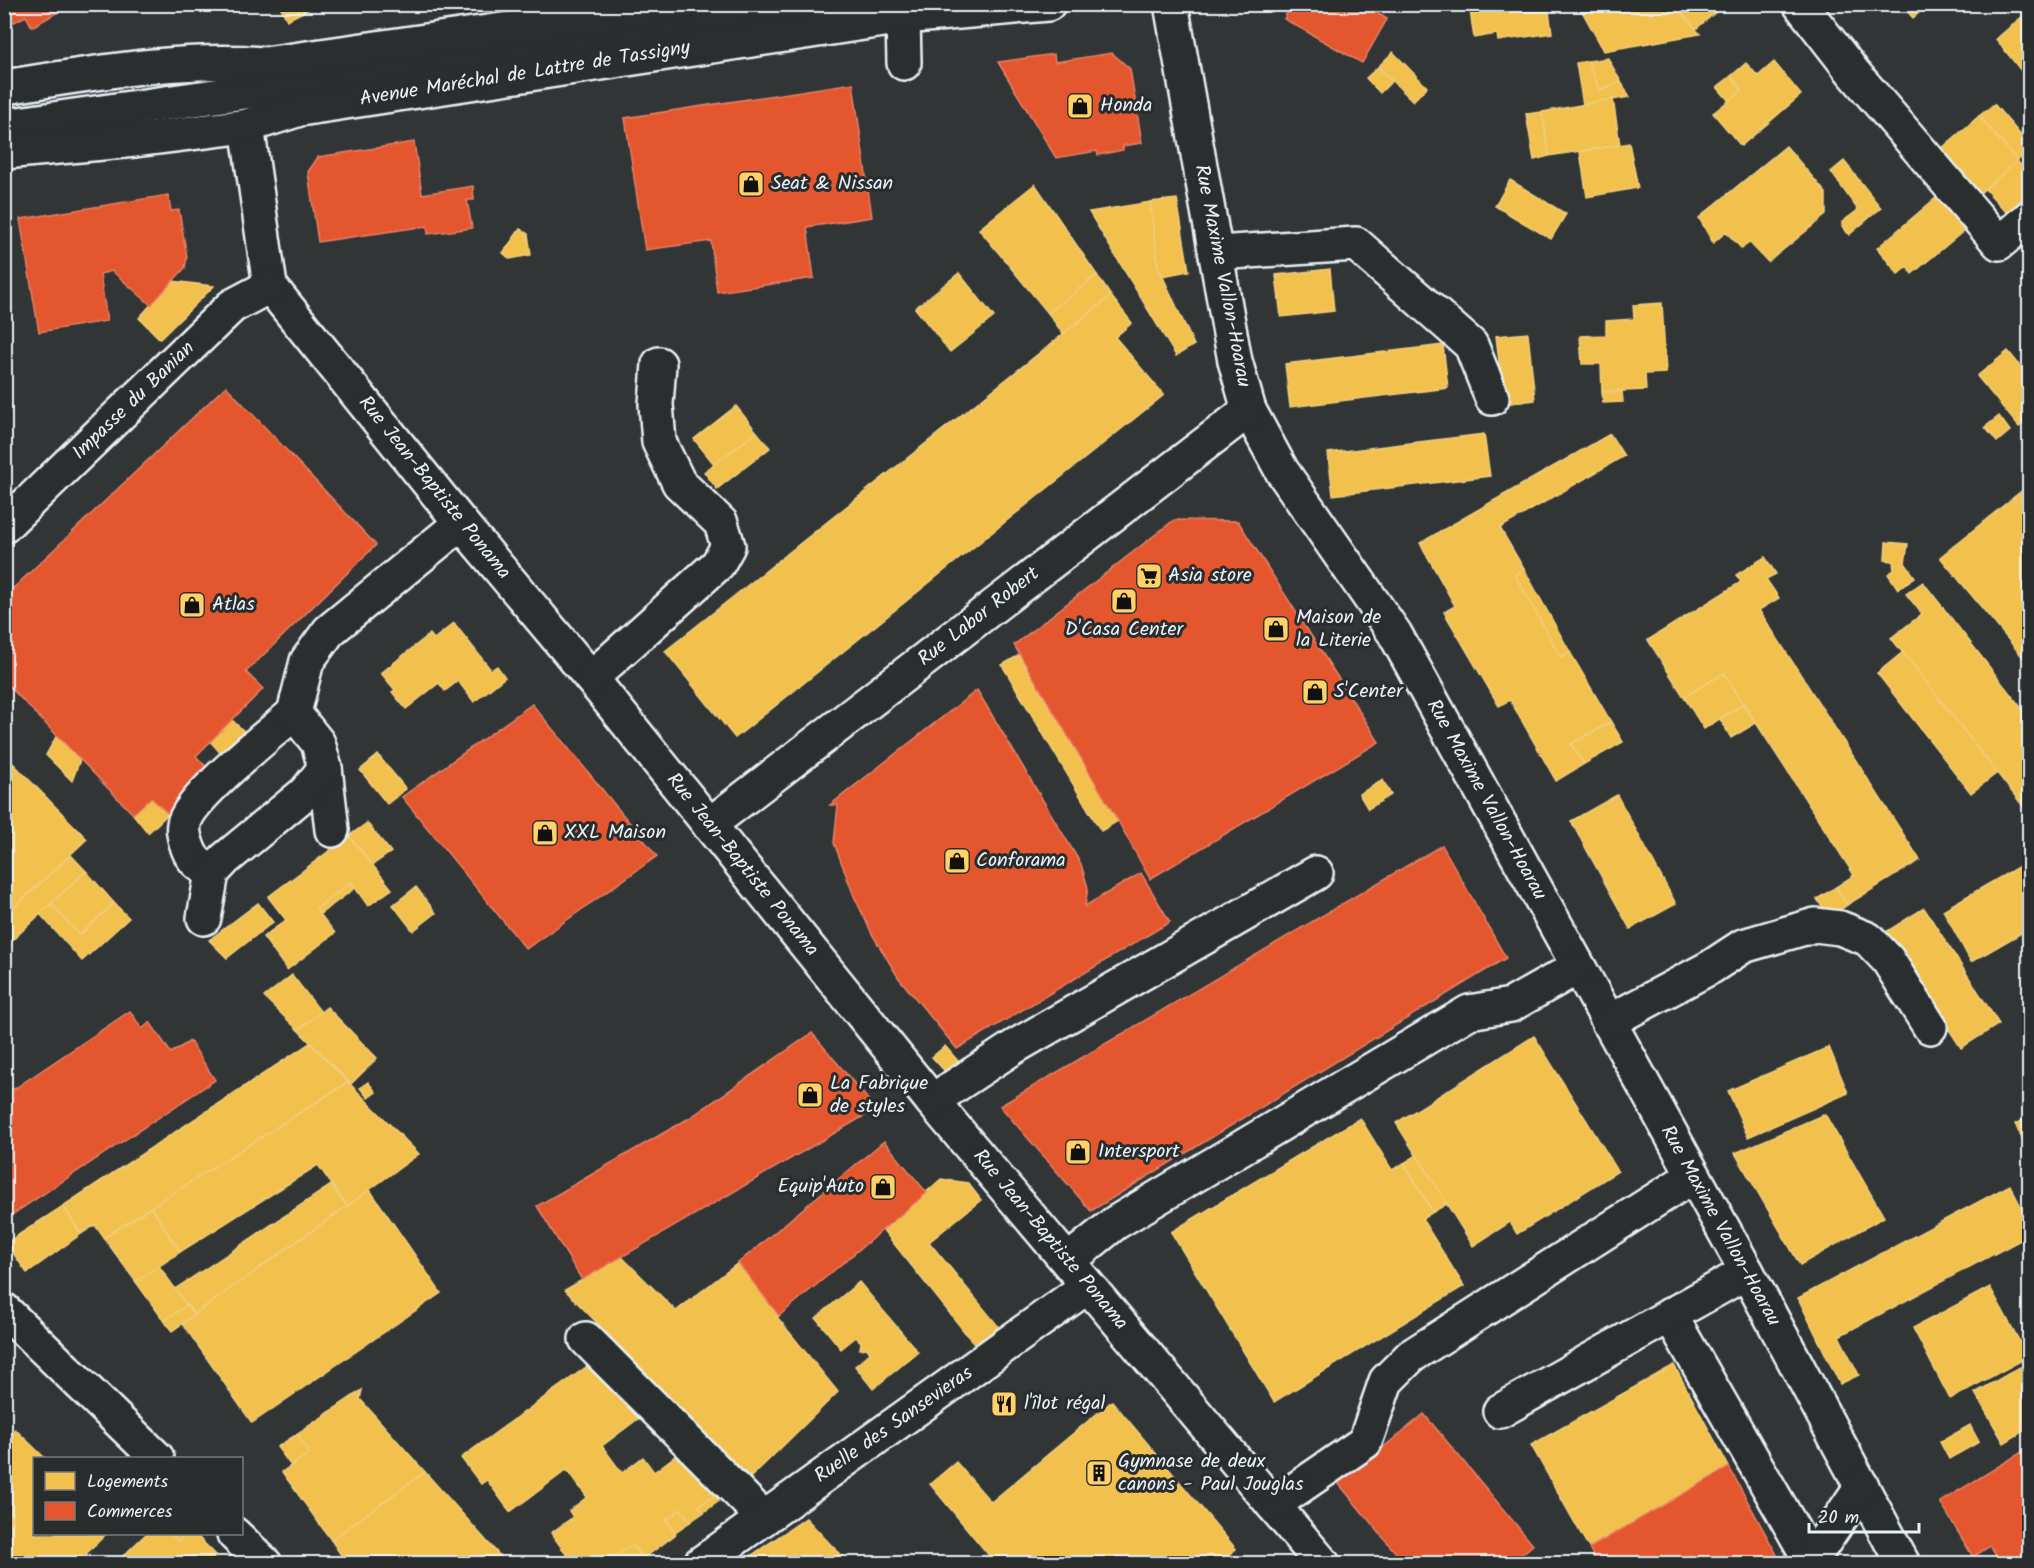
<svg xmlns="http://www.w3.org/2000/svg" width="2034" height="1568" font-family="Kalam,sans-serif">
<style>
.homes{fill:#f2c14e;stroke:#efcf81;stroke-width:1.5}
.shops{fill:#e4572e;stroke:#e5856b;stroke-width:1.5}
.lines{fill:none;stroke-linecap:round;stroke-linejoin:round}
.minor-casing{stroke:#e8f1f8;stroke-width:38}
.major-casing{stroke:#e8f1f8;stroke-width:38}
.minor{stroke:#2a2d2e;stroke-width:33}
.major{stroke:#2a2d2e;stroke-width:33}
.labels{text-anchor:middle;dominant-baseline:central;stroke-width:6;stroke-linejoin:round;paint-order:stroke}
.street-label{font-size:20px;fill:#e8f1f8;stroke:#2a2d2e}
.poi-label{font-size:20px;fill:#e8f1f8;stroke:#2a2d2e;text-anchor:start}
</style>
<rect width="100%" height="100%" fill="#323536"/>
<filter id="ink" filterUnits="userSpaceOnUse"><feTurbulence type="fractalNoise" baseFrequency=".0167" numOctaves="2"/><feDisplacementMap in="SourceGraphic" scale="12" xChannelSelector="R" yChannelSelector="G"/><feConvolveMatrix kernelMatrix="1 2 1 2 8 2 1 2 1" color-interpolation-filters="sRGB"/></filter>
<g filter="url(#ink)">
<g class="homes">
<polygon points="98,4 111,4 101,10"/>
<polygon points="279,4 312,4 313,7 287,20"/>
<polygon points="1469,4 1548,4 1552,33 1498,41 1497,34 1474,38"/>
<polygon points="1578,4 1679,4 1676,6 1700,34 1604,51"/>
<polygon points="1679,4 1725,4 1696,29 1676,6"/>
<polygon points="1901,4 1929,4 1913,18"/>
<polygon points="2024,15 2030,22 2030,74 2026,77 1996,39"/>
<polygon points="1393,52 1427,87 1413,101 1378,67"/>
<polygon points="1608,58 1621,82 1599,90 1588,61"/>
<polygon points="1588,61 1599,90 1621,82 1630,97 1583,105 1576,63"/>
<polygon points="1774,62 1801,95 1741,146 1713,113 1742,90 1731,76 1746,63 1758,76"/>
<polygon points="1378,67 1392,81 1380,93 1366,78"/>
<polygon points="1731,76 1742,90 1729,101 1717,87"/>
<polygon points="1613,99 1620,145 1549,156 1542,112"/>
<polygon points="1994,104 2030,146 2030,151 2017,161 1979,116"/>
<polygon points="1542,112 1549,156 1534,160 1526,114"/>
<polygon points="1979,116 2017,161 1972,200 1934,155"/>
<polygon points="1629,143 1638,188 1587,197 1580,152"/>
<polygon points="1786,146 1826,193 1826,215 1768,262 1749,242 1742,249 1726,232 1713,243 1699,218"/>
<polygon points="1844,161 1881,208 1849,235 1842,226 1842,222 1858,210 1831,172"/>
<polygon points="2017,161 2030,175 2030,192 2006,212 1985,189"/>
<polygon points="1510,180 1566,214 1551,239 1495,206"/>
<polygon points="1035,184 1097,275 1048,313 979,229"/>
<polygon points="1944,191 1972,224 1912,274 1907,267 1898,274 1877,248"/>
<polygon points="1177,199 1189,271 1163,276 1158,266 1150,202"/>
<polygon points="1150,202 1158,266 1194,345 1176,356 1089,212"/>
<polygon points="520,229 528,234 531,255 510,259 503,253"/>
<polygon points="1330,269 1334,311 1281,317 1276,275"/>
<polygon points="959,273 994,317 950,352 915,308"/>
<polygon points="1097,275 1111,296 1063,334 1048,313"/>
<polygon points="172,281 214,286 160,339 139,318"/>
<polygon points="1111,296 1132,323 1115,337 1164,395 735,738 665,651"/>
<polygon points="1662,303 1666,373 1645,374 1646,390 1602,392 1601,364 1582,364 1580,336 1606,335 1606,321 1634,319 1633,305"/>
<polygon points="1528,333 1535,400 1504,404 1496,336"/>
<polygon points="1443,345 1448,388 1290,407 1285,364"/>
<polygon points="2008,351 2030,378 2030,419 2019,427 1977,376"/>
<polygon points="1622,391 1623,402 1603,403 1602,392"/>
<polygon points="4,401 11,407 4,413"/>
<polygon points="736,406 757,432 714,464 694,439"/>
<polygon points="1999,416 2010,431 1997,442 1985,427"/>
<polygon points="757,432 770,448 717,489 704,472"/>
<polygon points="1484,434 1490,476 1333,495 1328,453"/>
<polygon points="1610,434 1624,456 1500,528 1524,569 1515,575 1561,657 1570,652 1611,722 1571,744 1584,764 1556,781 1510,700 1499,706 1444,612 1455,606 1420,543"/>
<polygon points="2030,484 2030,666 1940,557"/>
<polygon points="1886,542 1908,544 1905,563 1915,577 1898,589 1888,574 1894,570 1893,561 1885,560"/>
<polygon points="1765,557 1776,574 1766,579 1779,598 1759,610 1920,860 1847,905 1836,887 1854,875 1724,673 1684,697 1648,640 1741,582 1736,575"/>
<polygon points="1524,569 1570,652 1561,657 1515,575"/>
<polygon points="1923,582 2030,719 2030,815 1891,638 1922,614 1906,594"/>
<polygon points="454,623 491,670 497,666 505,677 474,702 458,681 445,691 439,683 406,709 392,692 395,690 381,673 430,634 434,639"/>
<polygon points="1903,652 1997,773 1971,793 1877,673"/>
<polygon points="1019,655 1118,821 1101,831 1002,665"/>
<polygon points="1724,673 1743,704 1704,729 1684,697"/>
<polygon points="1743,704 1756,723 1731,738 1720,719"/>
<polygon points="232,720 248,735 224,757 210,741"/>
<polygon points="1611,722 1623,742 1584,764 1571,744"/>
<polygon points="57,735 80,760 72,781 46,755"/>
<polygon points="4,754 87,839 4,917"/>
<polygon points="378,755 406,789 387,804 360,770"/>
<polygon points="1383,780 1391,795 1368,809 1359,794"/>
<polygon points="1617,795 1676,904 1630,929 1571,821"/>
<polygon points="151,798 168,814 148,833 133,814"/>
<polygon points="367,823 391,852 371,866 349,836"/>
<polygon points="349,836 392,889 368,906 351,882 316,909 335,933 287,970 263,937 286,920 268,897"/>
<polygon points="71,855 86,871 4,948 4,917"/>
<polygon points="2030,860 2030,928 1971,962 1943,910"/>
<polygon points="86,871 114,903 80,935 51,904"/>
<polygon points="351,882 355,888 320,914 316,909"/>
<polygon points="416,887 436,913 413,931 393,905"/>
<polygon points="1836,887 1847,905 1829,918 1817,899"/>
<polygon points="114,903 129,918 82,961 40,914 51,904 80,935"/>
<polygon points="258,903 273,922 227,958 209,940"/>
<polygon points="1924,908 1999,1024 1961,1048 1886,932"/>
<polygon points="292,975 321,1012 298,1030 264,997"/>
<polygon points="327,1007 377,1058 351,1084 298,1030"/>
<polygon points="1534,1036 1618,1171 1517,1234 1510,1222 1473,1246 1396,1123"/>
<polygon points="310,1043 348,1082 104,1238 95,1225 81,1234 63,1206"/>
<polygon points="945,1046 964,1068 951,1078 932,1057"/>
<polygon points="1829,1047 1848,1093 1748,1137 1728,1091"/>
<polygon points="348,1082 419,1154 347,1206 318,1165 180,1252 151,1207"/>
<polygon points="368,1082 376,1092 368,1098 360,1088"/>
<polygon points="1825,1114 1884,1217 1800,1265 1735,1153"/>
<polygon points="2030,1117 2030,1156 2024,1146 2026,1145 2015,1124"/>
<polygon points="1360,1118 1392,1170 1404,1163 1433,1212 1422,1219 1464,1286 1274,1402 1171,1232"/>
<polygon points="1417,1155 1447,1204 1433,1212 1404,1163"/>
<polygon points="941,1179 968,1183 981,1200 929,1242 999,1327 975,1345 883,1230"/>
<polygon points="331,1185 347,1206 194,1315 175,1289"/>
<polygon points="2010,1185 2030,1224 2030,1235 1839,1336 1859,1375 1840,1384 1798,1298"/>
<polygon points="370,1190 441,1293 252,1423 182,1323"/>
<polygon points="63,1206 81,1234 27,1273 6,1243"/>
<polygon points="151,1207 180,1252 136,1282 104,1238"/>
<polygon points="622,1257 676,1311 738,1263 779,1316 777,1317 838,1392 749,1479 565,1290"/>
<polygon points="2030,1261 2030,1276 2024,1265"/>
<polygon points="159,1266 187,1305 164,1321 136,1282"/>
<polygon points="859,1282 918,1352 873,1389 855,1366 870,1353 867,1348 860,1349 861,1342 856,1337 841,1349 816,1318"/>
<polygon points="1990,1287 2028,1357 1950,1399 1913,1328"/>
<polygon points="187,1305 194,1315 172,1331 164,1321"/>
<polygon points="593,1362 611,1388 614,1385 639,1418 602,1446 622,1473 643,1457 654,1472 679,1453 692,1470 695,1468 715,1495 699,1506 704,1512 690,1522 681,1509 666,1520 676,1534 643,1559 632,1545 617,1555 621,1561 617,1564 573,1564 551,1533 573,1517 569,1511 587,1497 567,1470 510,1512 487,1480 481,1484 461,1458"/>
<polygon points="1674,1365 1729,1467 1589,1548 1531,1445"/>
<polygon points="2020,1367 2030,1384 2030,1427 2004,1443 1975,1393"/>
<polygon points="362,1390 360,1399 425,1472 331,1540 282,1472 309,1453 297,1434"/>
<polygon points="1112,1401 1236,1549 1219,1564 996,1564 930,1484 956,1462 991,1502"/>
<polygon points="1970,1425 1979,1442 1949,1459 1940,1442"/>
<polygon points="15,1429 45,1458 34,1458 34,1534 106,1534 76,1564 17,1564 4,1551 4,1439"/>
<polygon points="297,1434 309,1453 291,1466 277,1447"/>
<polygon points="425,1472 501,1557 490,1564 347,1564 331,1540"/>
<polygon points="715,1495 719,1501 704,1512 699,1506"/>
<polygon points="681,1509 690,1522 675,1532 666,1520"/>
<polygon points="806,1518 849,1564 739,1564"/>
<polygon points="146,1534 171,1534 178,1541 186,1534 195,1534 216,1555 207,1564 127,1564 121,1558"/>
<polygon points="171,1534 186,1534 178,1541"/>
<polygon points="632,1545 641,1557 632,1564 623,1564 617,1555"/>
</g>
<g class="shops">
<polygon points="4,4 54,4 58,12 32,27 26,16 4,27"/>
<polygon points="1314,4 1363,4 1387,19 1362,63 1284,19 1289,9"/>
<polygon points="2015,4 2030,4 2030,22 2024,15"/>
<polygon points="1112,53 1130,69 1142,143 1123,146 1123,150 1098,155 1097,151 1056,158 998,62 1054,54 1055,62"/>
<polygon points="853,83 872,217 807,227 814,278 717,292 711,241 645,250 625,118"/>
<polygon points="414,142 422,194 473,186 474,200 467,200 472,228 428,234 427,226 318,242 308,172 318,157"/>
<polygon points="168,195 171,211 179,210 187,257 185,268 151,305 112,271 100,274 107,321 39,332 20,219"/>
<polygon points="226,386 376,545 246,672 263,689 196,756 211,772 168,814 151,798 133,814 4,681 4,597"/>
<polygon points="1174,520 1238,521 1379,742 1150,879 1118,821 1014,645"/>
<polygon points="977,690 1081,864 1088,888 1085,906 1141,873 1170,922 957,1049 898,977 872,934 854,896 834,843 838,805 830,805"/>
<polygon points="532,704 657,856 526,949 402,797"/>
<polygon points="1442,845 1506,958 1091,1211 1000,1106"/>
<polygon points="130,1011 142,1029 150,1022 171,1053 190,1041 215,1080 4,1220 4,1092 14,1089"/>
<polygon points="812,1033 876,1109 582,1280 537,1206 691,1117"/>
<polygon points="884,1141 927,1193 779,1316 738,1263"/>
<polygon points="1424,1414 1533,1545 1510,1564 1405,1564 1334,1478 1353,1462 1358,1468"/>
<polygon points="2030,1447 2030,1564 2001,1564 1990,1546 1973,1557 1940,1502"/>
<polygon points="1729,1467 1782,1564 1598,1564 1589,1548"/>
</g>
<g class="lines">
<defs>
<g id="minor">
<polyline points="1171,4 1235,361 1249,410 1282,471 1395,634 1747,1272 1903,1564"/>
<polyline points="1800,4 1853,72 1999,243 2030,217"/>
<polyline points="903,17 904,63"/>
<polyline points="4,126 863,4"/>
<polyline points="247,126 270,286 461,523 591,678 932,1101 1323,1564"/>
<polyline points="1216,253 1356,244 1471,345 1492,398"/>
<polyline points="4,526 232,306 270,286"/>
<polyline points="591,678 718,564 728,546 721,523 679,483 659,442 656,404 659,364"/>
<polyline points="325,768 332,830"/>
<polyline points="709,825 1249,410"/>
<path d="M 212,873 C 207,869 198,865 194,859 C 188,852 182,833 184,824 C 189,798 271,733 294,713"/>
<polyline points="204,918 212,873 225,859 305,793 325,768 318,743 294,713 307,661 329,631 461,523"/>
<polyline points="1608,1022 1711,967 1743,946 1815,925 1840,928 1868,939 1888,960 1930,1027"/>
<polyline points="932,1101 1014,1047 1316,873"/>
<polyline points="1068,1261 1115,1223 1469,1012 1511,1005 1578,967"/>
<polyline points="4,1310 157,1458"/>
<polyline points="1670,1315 1811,1561"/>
<polyline points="586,1339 764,1518"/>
<polyline points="1500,1411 1747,1272"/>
<polyline points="1273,1505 1365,1442 1386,1381 1411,1356 1693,1176"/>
<polyline points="234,1534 265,1564"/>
<polyline points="700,1564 1088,1286"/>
<polyline points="1813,1564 1811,1561 1862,1486"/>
</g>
<g id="major">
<path d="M 4,87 C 90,74 178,57 265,64 L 683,4"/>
<polyline points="4,152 135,140 247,126 300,109 903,17 1048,4"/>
</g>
</defs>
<use href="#minor" class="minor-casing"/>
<use href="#major" class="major-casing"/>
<use href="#minor" class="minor"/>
<use href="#major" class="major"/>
</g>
</g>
<defs>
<symbol id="shop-square" viewBox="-11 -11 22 22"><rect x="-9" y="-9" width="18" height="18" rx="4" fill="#ffd166" stroke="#2a2d2e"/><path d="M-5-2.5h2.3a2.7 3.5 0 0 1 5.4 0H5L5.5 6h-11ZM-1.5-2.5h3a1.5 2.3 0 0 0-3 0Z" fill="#111"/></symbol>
<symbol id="supermarket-square" viewBox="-11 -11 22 22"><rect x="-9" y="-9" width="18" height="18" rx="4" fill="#ffd166" stroke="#2a2d2e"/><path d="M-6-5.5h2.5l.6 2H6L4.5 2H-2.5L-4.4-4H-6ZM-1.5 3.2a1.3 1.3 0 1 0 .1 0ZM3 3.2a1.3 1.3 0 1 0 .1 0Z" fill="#111"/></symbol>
<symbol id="restaurant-square" viewBox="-11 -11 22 22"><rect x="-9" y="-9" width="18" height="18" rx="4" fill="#ffd166" stroke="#2a2d2e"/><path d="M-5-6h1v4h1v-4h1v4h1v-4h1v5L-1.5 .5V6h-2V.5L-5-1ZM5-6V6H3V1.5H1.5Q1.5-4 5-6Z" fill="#111"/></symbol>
<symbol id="building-square" viewBox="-11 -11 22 22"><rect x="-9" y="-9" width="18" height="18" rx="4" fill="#ffd166" stroke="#2a2d2e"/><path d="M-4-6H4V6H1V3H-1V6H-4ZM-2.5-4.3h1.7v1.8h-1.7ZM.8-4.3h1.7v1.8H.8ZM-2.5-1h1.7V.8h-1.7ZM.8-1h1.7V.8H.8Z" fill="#111"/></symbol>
</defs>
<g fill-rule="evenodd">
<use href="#shop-square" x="1065" y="91" width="30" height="30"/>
<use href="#shop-square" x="736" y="169" width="30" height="30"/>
<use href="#supermarket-square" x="1134" y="561" width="30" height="30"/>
<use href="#shop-square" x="1109" y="586" width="30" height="30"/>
<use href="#shop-square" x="177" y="590" width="30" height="30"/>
<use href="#shop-square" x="1261" y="614" width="30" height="30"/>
<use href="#shop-square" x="1300" y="677" width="30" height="30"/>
<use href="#shop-square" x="530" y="818" width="30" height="30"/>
<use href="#shop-square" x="942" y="846" width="30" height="30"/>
<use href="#shop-square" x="795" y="1080" width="30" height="30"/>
<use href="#shop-square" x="1063" y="1137" width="30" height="30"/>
<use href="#shop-square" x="868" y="1172" width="30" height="30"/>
<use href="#restaurant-square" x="989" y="1389" width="30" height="30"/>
<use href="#building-square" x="1084" y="1458" width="30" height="30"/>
</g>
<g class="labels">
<g class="street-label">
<text transform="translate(525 74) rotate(-9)">Avenue Maréchal de Lattre de Tassigny</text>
<text transform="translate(1222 276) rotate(79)">Rue Maxime Vallon-Hoarau</text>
<text transform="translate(134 401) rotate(-44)">Impasse du Banian</text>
<text transform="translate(434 488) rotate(51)">Rue Jean-Baptiste Ponama</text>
<text transform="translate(979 617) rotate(-38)">Rue Labor Robert</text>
<text transform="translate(1486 800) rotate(61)">Rue Maxime Vallon-Hoarau</text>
<text transform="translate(742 865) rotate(51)">Rue Jean-Baptiste Ponama</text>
<text transform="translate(1720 1226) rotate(61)">Rue Maxime Vallon-Hoarau</text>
<text transform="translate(1050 1240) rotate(50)">Rue Jean-Baptiste Ponama</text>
<text transform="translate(894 1425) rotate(-35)">Ruelle des Sansevieras</text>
</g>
<g class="poi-label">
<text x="1100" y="106">Honda</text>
<text x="771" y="184">Seat &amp; Nissan</text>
<text x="1168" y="576">Asia store</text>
<text x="212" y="605">Atlas</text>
<text x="1296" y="618">Maison de<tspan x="1296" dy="23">la Literie</tspan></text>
<text x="1124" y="630" text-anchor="middle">D'Casa Center</text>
<text x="1334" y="692">S'Center</text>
<text x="564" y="833">XXL Maison</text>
<text x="976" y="861">Conforama</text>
<text x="830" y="1084">La Fabrique<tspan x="830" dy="23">de styles</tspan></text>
<text x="1098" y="1152">Intersport</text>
<text x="864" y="1187" text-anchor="end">Equip'Auto</text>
<text x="1024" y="1404">l'îlot régal</text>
<text x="1118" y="1462">Gymnase de deux<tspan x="1118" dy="23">canons - Paul Jouglas</tspan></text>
</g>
</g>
<rect width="2034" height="1568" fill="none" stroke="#2a2d2e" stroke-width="24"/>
<rect x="12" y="12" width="2010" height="1544" fill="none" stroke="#e8f1f8" stroke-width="2" filter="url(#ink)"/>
<rect x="33" y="1457" width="210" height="78" fill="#2a2d2e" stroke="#767b7f" stroke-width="1.5"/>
<rect x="45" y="1472" width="30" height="18" fill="#f2c14e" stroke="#767b7f" stroke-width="1.5"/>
<text x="87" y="1487" font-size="18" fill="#e8f1f8">Logements</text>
<rect x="45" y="1502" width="30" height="18" fill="#e4572e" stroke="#767b7f" stroke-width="1.5"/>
<text x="87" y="1517" font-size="18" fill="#e8f1f8">Commerces</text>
<path d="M1809 1523v9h110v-9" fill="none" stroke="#e8f1f8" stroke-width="3"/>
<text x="1818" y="1523" font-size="18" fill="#e8f1f8" stroke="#2a2d2e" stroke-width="4.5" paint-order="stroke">20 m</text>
</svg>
